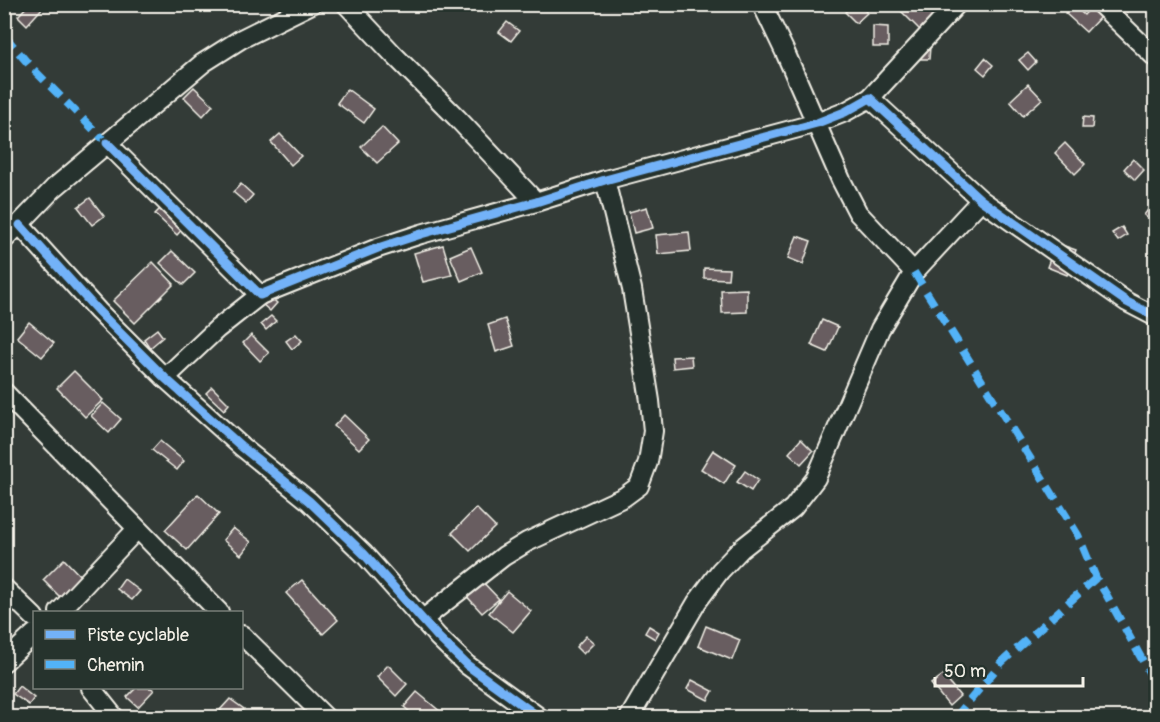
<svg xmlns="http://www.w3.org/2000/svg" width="1160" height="722" font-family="Pangolin,sans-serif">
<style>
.building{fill:#685d60;stroke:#f4f1e8;stroke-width:1.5}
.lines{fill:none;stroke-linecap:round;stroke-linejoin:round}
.minor-casing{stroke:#f4f1e8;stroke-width:22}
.minor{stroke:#26332d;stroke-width:18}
.quiet{stroke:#52b3f8;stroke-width:8;stroke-dasharray:15 8;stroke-linecap:butt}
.cycleway-casing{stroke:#26332d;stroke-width:13}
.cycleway{stroke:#73b2f8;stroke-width:9}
</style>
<rect width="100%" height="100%" fill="#333b37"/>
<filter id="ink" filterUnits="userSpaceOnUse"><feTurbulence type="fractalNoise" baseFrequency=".0167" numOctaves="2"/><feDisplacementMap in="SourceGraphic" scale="12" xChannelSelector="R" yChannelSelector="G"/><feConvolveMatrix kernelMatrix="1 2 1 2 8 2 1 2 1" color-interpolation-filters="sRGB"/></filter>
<g filter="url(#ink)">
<g class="building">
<polygon points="29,4 46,4 27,25 18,16"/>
<polygon points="854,4 859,4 867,13 856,23 845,12"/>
<polygon points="894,4 937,4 942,9 921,31"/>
<polygon points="1120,4 1136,4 1127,12"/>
<polygon points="1073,5 1084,15 1091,7 1101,16 1086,32 1065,13"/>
<polygon points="507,22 519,31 511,41 499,32"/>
<polygon points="873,26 888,27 888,47 873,47"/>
<polygon points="917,47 930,47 929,59 917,59"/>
<polygon points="1028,53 1036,62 1028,70 1019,60"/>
<polygon points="985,58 993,65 985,75 977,68"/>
<polygon points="1028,84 1042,99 1023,116 1010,101"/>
<polygon points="194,87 213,105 203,116 184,97"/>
<polygon points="347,89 374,109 364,123 337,103"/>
<polygon points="1083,117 1093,118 1092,128 1082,128"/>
<polygon points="382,127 398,144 377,163 361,147"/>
<polygon points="280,134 301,156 291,165 271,142"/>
<polygon points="1065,143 1085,164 1075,174 1055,153"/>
<polygon points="1133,159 1144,170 1135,180 1124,169"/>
<polygon points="241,184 253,195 246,203 233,192"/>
<polygon points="90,198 104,216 92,225 78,207"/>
<polygon points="167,202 188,223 177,235 155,214"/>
<polygon points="647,207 653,228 634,233 629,212"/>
<polygon points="1150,207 1156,211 1155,224 1144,215"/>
<polygon points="1122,227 1127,235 1118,241 1112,233"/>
<polygon points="689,232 691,251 658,254 656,235"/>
<polygon points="797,236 811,241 803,264 788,258"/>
<polygon points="1056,243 1076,250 1067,275 1047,267"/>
<polygon points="443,245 452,275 423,282 414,253"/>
<polygon points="471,247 482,272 461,281 450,256"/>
<polygon points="172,251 195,273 183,285 160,263"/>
<polygon points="153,262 174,284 135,323 113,301"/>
<polygon points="704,268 729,269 728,279 704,278"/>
<polygon points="747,289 747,312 722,313 721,290"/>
<polygon points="269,296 277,303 270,311 262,304"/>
<polygon points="271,316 276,321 266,330 261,324"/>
<polygon points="505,319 514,346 496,352 488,325"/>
<polygon points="822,320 838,327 827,352 811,345"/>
<polygon points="29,322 54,343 42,357 17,337"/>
<polygon points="157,329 163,337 150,348 144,339"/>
<polygon points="296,334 302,341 292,349 286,341"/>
<polygon points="251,335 269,353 260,361 243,343"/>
<polygon points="691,356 692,366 673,368 672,357"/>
<polygon points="74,371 103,400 85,417 57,388"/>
<polygon points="212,387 229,404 224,410 206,393"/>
<polygon points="103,403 121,419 109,433 91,416"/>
<polygon points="344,415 369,439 359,449 334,426"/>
<polygon points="801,439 813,451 801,464 789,453"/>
<polygon points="160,441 184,461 177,470 152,450"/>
<polygon points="713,450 736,465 724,484 701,469"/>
<polygon points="745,471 758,480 751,491 737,482"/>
<polygon points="198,494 219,514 187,550 165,530"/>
<polygon points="476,508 495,527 470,551 452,533"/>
<polygon points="233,528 251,542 241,555 223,540"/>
<polygon points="64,559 84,580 63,600 43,580"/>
<polygon points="478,577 499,599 482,613 462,591"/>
<polygon points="124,579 140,591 132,600 117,589"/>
<polygon points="302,580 338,620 323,634 286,593"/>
<polygon points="507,591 531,611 513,632 489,613"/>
<polygon points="649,626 659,632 655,639 645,633"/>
<polygon points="706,626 740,640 732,660 698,646"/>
<polygon points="586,636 594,643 583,654 576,647"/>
<polygon points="388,665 407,684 396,696 377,677"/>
<polygon points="943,675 960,696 949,706 931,684"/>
<polygon points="692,680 713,691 708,700 687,689"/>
<polygon points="19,686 34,698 29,705 13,694"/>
<polygon points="136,688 151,688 154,690 138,707 127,697"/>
<polygon points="417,692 448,718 417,718 404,707"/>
<polygon points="230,699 244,709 237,718 229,718 220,710"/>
</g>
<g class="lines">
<defs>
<g id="minor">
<polyline points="346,4 394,55 457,118 536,202"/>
<polyline points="762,4 785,52 841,180 858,213 914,272"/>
<polyline points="1100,4 1156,58"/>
<polyline points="870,98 957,4"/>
<polyline points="107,143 260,295 378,248 421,234 536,202 605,180 817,123 845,112 870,98 981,200 1127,302 1156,317"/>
<polyline points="20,225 98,311 165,378 242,447 309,501 364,554 438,637 467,665 540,718"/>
<polyline points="4,240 54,188 203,63 241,39 312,4"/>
<polyline points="165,378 217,329 260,295"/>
<polyline points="4,392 219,612"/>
<polyline points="4,588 34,617"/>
<polyline points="59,612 137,529"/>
<polyline points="422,620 504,556 527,542 624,497 639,486 648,462 653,431 650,401 632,289 605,180"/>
<polyline points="242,635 326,718"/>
<polyline points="4,662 34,634"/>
<polyline points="91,688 115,718"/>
<polyline points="629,718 697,602 720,571 741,549 793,508 816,478 880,329 914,272 981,200"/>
</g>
</defs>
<use href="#minor" class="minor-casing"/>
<use href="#minor" class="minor"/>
<g class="quiet">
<polyline points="4,35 31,67 107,143"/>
<polyline points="914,272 1078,535 1096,578 1106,594 1156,685"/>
<polyline points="955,718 1002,662 1096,578"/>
</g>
<defs>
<g id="cycleway">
<polyline points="107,143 260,295 378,248 421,234 536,202 605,180 817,123 845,112 870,98 981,200 1127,302 1156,317"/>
<polyline points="20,225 98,311 165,378 242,447 309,501 364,554 438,637 467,665 540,718"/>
</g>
</defs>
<use href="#cycleway" class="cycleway-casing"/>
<use href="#cycleway" class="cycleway"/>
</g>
</g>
<rect width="1160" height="722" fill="none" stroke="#26332d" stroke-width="24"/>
<rect x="12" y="12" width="1136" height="698" fill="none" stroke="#f4f1e8" stroke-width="2" filter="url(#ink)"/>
<rect x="33" y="611" width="210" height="78" fill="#26332d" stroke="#787f78" stroke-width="1.5"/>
<rect x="45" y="630" width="30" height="9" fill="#73b2f8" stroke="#787f78" stroke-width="1.5"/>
<text x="87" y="641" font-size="18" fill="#f4f1e8">Piste cyclable</text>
<rect x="45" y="660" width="30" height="9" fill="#52b3f8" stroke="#787f78" stroke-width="1.5"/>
<text x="87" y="671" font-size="18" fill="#f4f1e8">Chemin</text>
<path d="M935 677v9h148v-9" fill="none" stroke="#f4f1e8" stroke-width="3"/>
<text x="944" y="677" font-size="18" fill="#f4f1e8" stroke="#26332d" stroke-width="4.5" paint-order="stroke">50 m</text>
</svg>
